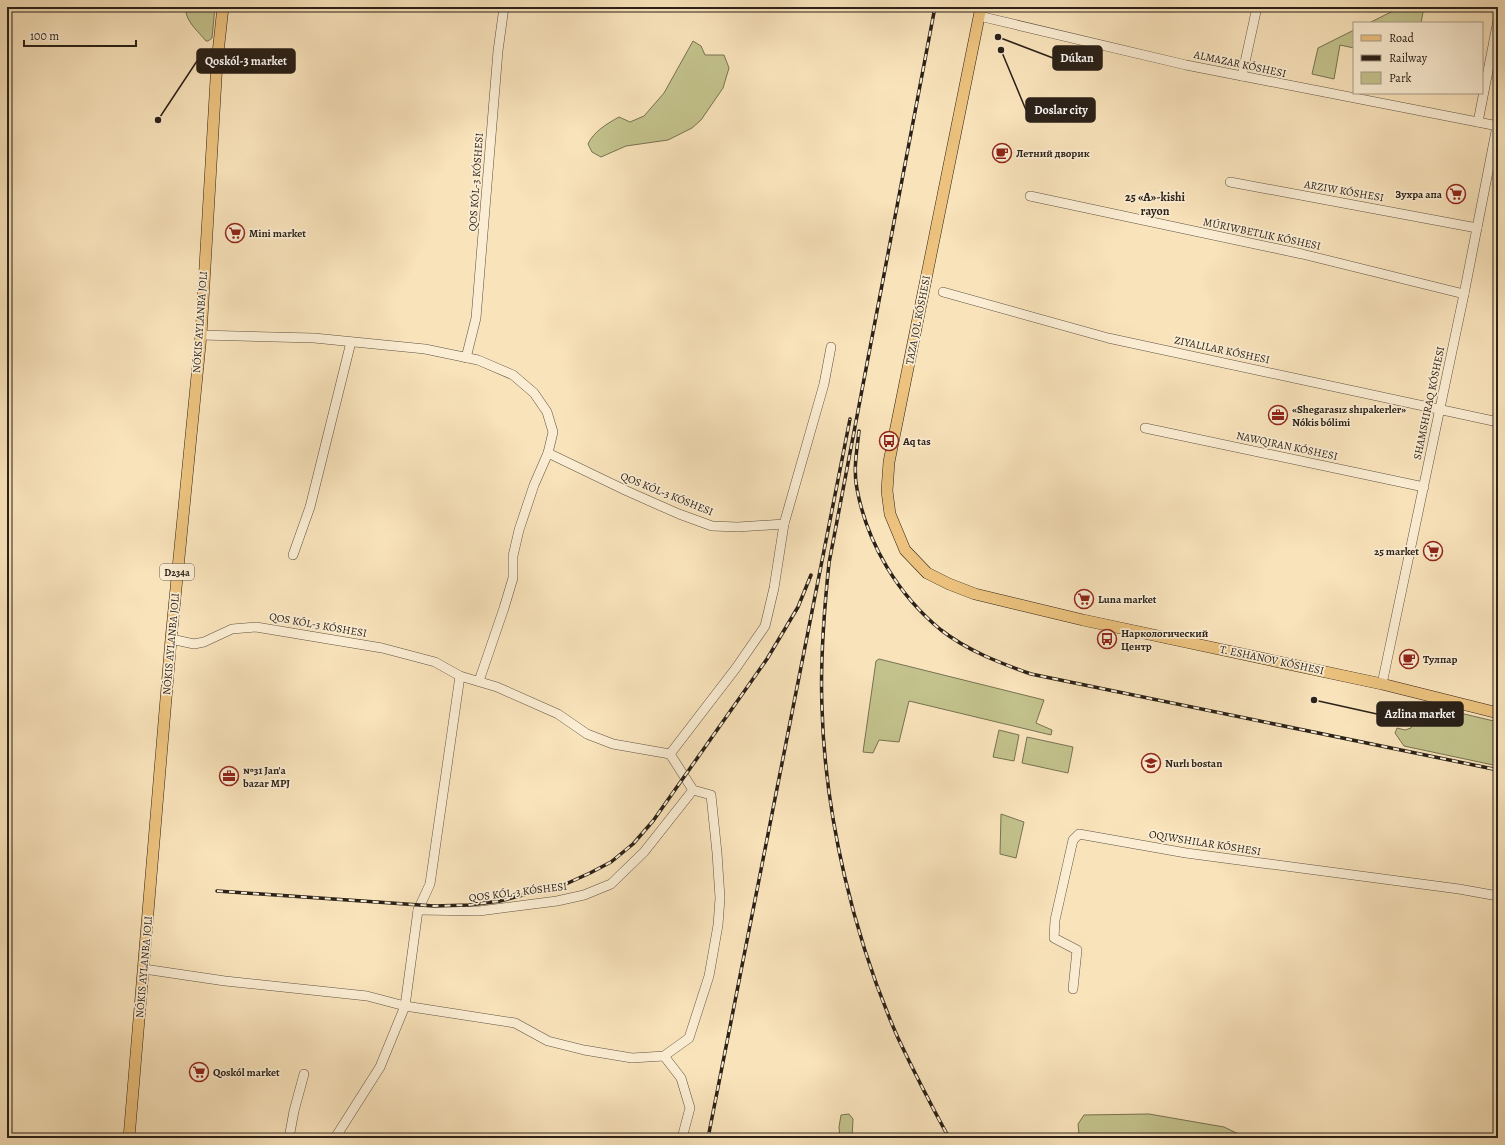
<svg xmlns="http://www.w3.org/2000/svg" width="1505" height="1145" font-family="Alegreya,serif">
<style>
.green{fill:#c3c28c;stroke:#767252}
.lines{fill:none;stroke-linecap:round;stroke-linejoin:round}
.minor-casing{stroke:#5e5241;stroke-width:10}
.major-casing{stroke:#2a2118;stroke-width:12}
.minor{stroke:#fbedd3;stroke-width:9}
.major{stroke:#ecc27e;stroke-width:11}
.rail-casing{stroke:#2a2118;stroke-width:3.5}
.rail{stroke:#fbedd3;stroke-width:2;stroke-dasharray:6;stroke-linecap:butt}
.labels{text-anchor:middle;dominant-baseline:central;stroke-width:3.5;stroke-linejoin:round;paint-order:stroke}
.shield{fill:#fbedd3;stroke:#695e50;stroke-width:1}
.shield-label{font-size:10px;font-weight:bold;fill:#2a2118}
.street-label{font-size:11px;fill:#2a2118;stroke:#fbedd3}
.poi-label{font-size:11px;font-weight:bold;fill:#2a2118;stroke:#fbedd3;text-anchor:start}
.neighbourhood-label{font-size:12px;font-weight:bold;fill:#2a2118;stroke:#fbedd3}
.leader{fill:none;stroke:#2a2118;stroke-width:1.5}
.callout-dot{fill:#2a2118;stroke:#fbedd3;stroke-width:1.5}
.callout{fill:#2a2118;stroke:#2a2118;stroke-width:1.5}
.callout-label{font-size:12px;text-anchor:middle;font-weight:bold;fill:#fff}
</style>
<rect width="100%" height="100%" fill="#f9e3bb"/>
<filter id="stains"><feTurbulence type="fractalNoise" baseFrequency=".005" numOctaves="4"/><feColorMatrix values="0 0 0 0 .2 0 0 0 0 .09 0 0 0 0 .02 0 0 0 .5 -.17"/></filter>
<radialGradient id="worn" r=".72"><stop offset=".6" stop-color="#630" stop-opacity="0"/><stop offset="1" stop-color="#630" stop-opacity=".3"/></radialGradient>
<g class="green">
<path d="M 186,7 L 215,7 L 212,38 L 208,41 L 206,41 C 198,31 184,20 186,7 Z"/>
<polygon points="1401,7 1424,7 1421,23 1369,23"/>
<polygon points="1354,30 1354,48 1340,45 1334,79 1312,74 1318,48"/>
<path d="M 693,41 L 701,46 L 705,55 L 724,55 L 729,68 L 723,88 L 701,120 L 692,128 L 668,140 L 626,146 L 601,157 L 592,152 L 588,144 C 593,132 608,123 619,117 L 630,122 L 644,116 L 664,93 Z"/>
<polygon points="879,659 1044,700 1036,723 1052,730 1051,735 909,701 899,742 879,740 873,753 863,752 876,661"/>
<polygon points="1418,703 1498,722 1498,766 1404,746 1395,733 1397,728 1405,730 1411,728"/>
<polygon points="999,730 1019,735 1014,761 993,757"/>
<polygon points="1027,737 1073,747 1068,773 1022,763"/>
<polygon points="1001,814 1024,822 1016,858 1000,854"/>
<polygon points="849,1114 853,1119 852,1138 840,1138 839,1127 841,1115"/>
<polygon points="1149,1114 1224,1127 1247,1138 1074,1138 1079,1134 1078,1124 1084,1115"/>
</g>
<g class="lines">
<defs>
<g id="minor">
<polyline points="979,16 1186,65 1498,126"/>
<polyline points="1242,76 1257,7"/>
<polyline points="1478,122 1498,20"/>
<polyline points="1230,182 1477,228"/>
<polyline points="1030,196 1302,254 1464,294"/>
<polyline points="943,292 1108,338 1498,422"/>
<polyline points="201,335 314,338 425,349 478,360 513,375 534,393 547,412 553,432 548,453 534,485 519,530 513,556 513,578 504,608 479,681"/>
<polyline points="466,358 476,318 498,51 504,7"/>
<polyline points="1145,428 1424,487"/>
<polyline points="548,453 627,491 679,514 712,526 738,527 784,524"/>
<polyline points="293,555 310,507 351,342"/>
<polyline points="171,639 194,644 204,642 232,629 256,627 382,648 435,662 460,676 497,687 558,714 587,734 613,744 670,754"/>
<polyline points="1382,684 1464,294 1497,126"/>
<polyline points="670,754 736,668 765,626 774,588 784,524 824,384 831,347"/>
<polyline points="418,910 479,911 557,901 584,895 611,884 644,852 693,790"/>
<polyline points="144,969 225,981 367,996 405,1006 418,910 430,884 460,676"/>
<polyline points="1073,989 1077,950 1054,938 1055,920 1073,840 1079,834 1186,853 1459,889 1498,896"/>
<polyline points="664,1056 681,1078 690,1108 682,1138"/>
<polyline points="289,1138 294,1111 304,1074"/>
<polyline points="335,1138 380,1067 405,1006 515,1023 548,1041 584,1050 632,1058 664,1056 689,1038 709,976 718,925 720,898 717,853 711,795 693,790 670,754"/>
</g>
<g id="major">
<polyline points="981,7 889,462 887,491 890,514 905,550 927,573 949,584 975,594 1083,620 1382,684 1498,713"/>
<polyline points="129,1138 171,639 201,335 217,62 223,7"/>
</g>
</defs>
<use href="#minor" class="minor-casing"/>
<use href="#major" class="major-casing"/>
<use href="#minor" class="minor"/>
<use href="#major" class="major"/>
<defs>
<g id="rail">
<path d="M 935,7 L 829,563 C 824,611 820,659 822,708 C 825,817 854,938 898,1038 C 914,1072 931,1105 949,1138"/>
<path d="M 859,431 C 857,450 853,470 857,489 C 867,543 898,595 941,630 C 968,651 1000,663 1031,674 L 1498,770"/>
<polyline points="217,891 434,906 469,905 500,901 568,883 590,873 611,862 633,844 653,821 767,659 798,607 811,575"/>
<polyline points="708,1138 850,419"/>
</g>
</defs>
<use href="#rail" class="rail-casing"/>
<use href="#rail" class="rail"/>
</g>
<defs>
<symbol id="cafe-ring" viewBox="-11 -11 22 22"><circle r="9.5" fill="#fbedd3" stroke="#8f2418" stroke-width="1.5"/><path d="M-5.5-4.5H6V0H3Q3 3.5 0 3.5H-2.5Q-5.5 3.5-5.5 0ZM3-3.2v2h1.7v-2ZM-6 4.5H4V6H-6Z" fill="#8f2418"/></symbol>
<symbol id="supermarket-ring" viewBox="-11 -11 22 22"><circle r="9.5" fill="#fbedd3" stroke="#8f2418" stroke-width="1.5"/><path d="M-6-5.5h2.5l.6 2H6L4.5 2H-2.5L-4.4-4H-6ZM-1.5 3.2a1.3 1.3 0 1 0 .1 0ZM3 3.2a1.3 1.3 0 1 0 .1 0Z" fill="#8f2418"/></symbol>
<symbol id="office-ring" viewBox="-11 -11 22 22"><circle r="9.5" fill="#fbedd3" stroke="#8f2418" stroke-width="1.5"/><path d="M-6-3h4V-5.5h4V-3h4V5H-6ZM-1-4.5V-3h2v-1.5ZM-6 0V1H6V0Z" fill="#8f2418"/></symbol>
<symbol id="bus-ring" viewBox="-11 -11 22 22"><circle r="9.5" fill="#fbedd3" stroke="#8f2418" stroke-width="1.5"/><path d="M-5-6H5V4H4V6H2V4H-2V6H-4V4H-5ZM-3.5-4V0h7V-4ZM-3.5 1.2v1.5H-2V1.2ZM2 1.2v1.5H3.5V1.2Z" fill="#8f2418"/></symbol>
<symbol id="school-ring" viewBox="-11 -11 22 22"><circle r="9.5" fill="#fbedd3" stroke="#8f2418" stroke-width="1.5"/><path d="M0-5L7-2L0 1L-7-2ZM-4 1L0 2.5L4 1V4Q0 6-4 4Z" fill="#8f2418"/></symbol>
</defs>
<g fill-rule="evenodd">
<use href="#cafe-ring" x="991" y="142" width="22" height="22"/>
<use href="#supermarket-ring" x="1445" y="183" width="22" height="22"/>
<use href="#supermarket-ring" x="224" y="222" width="22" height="22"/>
<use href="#office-ring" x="1267" y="404" width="22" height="22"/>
<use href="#bus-ring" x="878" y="430" width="22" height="22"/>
<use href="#supermarket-ring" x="1422" y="540" width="22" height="22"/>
<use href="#supermarket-ring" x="1073" y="588" width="22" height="22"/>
<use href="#bus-ring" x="1096" y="628" width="22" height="22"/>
<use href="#cafe-ring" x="1398" y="648" width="22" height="22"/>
<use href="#school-ring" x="1140" y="752" width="22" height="22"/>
<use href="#office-ring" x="218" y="765" width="22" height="22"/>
<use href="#supermarket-ring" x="188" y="1061" width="22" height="22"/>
</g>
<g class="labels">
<rect class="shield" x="160" y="564" width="34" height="16" rx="3"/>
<g class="shield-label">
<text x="177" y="572">D234a</text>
</g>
<g class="street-label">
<text transform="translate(1240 64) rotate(12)">ALMAZAR KÓSHESI</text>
<text transform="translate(476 182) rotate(-86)">QOS KÓL-3 KÓSHESI</text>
<text transform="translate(1344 191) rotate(10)">ARZIW KÓSHESI</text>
<text transform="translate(1262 234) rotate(12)">MÚRIWBETLIK KÓSHESI</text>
<text transform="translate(918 320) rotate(-79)">TAZA JOL KÓSHESI</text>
<text transform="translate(200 322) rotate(-86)">NÓKIS AYLANBA JOLI</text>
<text transform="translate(1222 350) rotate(12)">ZIYALILAR KÓSHESI</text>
<text transform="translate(1429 403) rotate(-78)">SHAMSHIRAQ KÓSHESI</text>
<text transform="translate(1287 446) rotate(12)">NAWQIRAN KÓSHESI</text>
<text transform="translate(667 494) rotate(22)">QOS KÓL-3 KÓSHESI</text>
<text transform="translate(318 625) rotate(10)">QOS KÓL-3 KÓSHESI</text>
<text transform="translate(171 644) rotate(-85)">NÓKIS AYLANBA JOLI</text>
<text transform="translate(1272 660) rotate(12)">T. ESHANOV KÓSHESI</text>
<text transform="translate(1205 843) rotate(9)">OQIWSHILAR KÓSHESI</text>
<text transform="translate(518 892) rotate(-7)">QOS KÓL-3 KÓSHESI</text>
<text transform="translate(144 967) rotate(-85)">NÓKIS AYLANBA JOLI</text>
</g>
<g class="poi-label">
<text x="1016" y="153">Летний дворик</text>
<text x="1442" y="194" text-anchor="end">Зухра апа</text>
<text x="249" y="233">Mini market</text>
<text x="1292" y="409">«Shegarasız shıpakerler»<tspan x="1292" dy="13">Nókis bólimi</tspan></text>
<text x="903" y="441">Aq tas</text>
<text x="1419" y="551" text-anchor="end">25 market</text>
<text x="1098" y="599">Luna market</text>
<text x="1121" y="633">Наркологический<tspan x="1121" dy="13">Центр</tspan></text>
<text x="1423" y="659">Тулпар</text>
<text x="1165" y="763">Nurlı bostan</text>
<text x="243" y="770">№31 Jan'a<tspan x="243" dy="13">bazar MPJ</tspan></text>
<text x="213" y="1072">Qoskól market</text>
</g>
<g class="neighbourhood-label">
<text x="1155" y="197">25 «A»-kishi<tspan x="1155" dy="14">rayon</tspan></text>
</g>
</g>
<path class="leader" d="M998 37L1053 58M158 120L197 61M1001 50L1026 110M1314 700L1377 714"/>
<g class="callout-dot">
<circle cx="998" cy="37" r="4"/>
<circle cx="158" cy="120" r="4"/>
<circle cx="1001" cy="50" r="4"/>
<circle cx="1314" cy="700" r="4"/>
</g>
<g class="callout">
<rect x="1053" y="46" width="49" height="24" rx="4"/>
<rect x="197" y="49" width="98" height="24" rx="4"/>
<rect x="1026" y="98" width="69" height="24" rx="4"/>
<rect x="1377" y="702" width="86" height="24" rx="4"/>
</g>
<g class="callout-label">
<text x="1077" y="62">Dúkan</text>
<text x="246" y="65">Qoskól-3 market</text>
<text x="1061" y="114">Doslar city</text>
<text x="1420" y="718">Azlina market</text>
</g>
<rect width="1505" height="1145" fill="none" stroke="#f9e3bb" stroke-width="24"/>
<rect x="8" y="8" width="1489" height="1129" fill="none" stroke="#2a2118" stroke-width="2"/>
<rect x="12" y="12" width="1481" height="1121" fill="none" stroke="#2a2118"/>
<rect x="1353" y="22" width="130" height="72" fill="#fbedd3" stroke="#a79b88"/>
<rect x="1361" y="35" width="20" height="6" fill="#ecc27e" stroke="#a79b88"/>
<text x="1389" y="42" font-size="12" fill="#2a2118">Road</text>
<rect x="1361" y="55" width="20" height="6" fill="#2a2118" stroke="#a79b88"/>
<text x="1389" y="62" font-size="12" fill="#2a2118">Railway</text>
<rect x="1361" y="72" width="20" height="12" fill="#c3c28c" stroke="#a79b88"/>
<text x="1389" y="82" font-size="12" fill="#2a2118">Park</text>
<path d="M24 40v6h112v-6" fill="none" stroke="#2a2118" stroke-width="2"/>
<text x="30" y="40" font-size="12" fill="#2a2118" stroke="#fbedd3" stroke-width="3" paint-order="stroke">100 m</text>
<rect width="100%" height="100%" filter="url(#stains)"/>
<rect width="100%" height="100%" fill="url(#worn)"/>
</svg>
